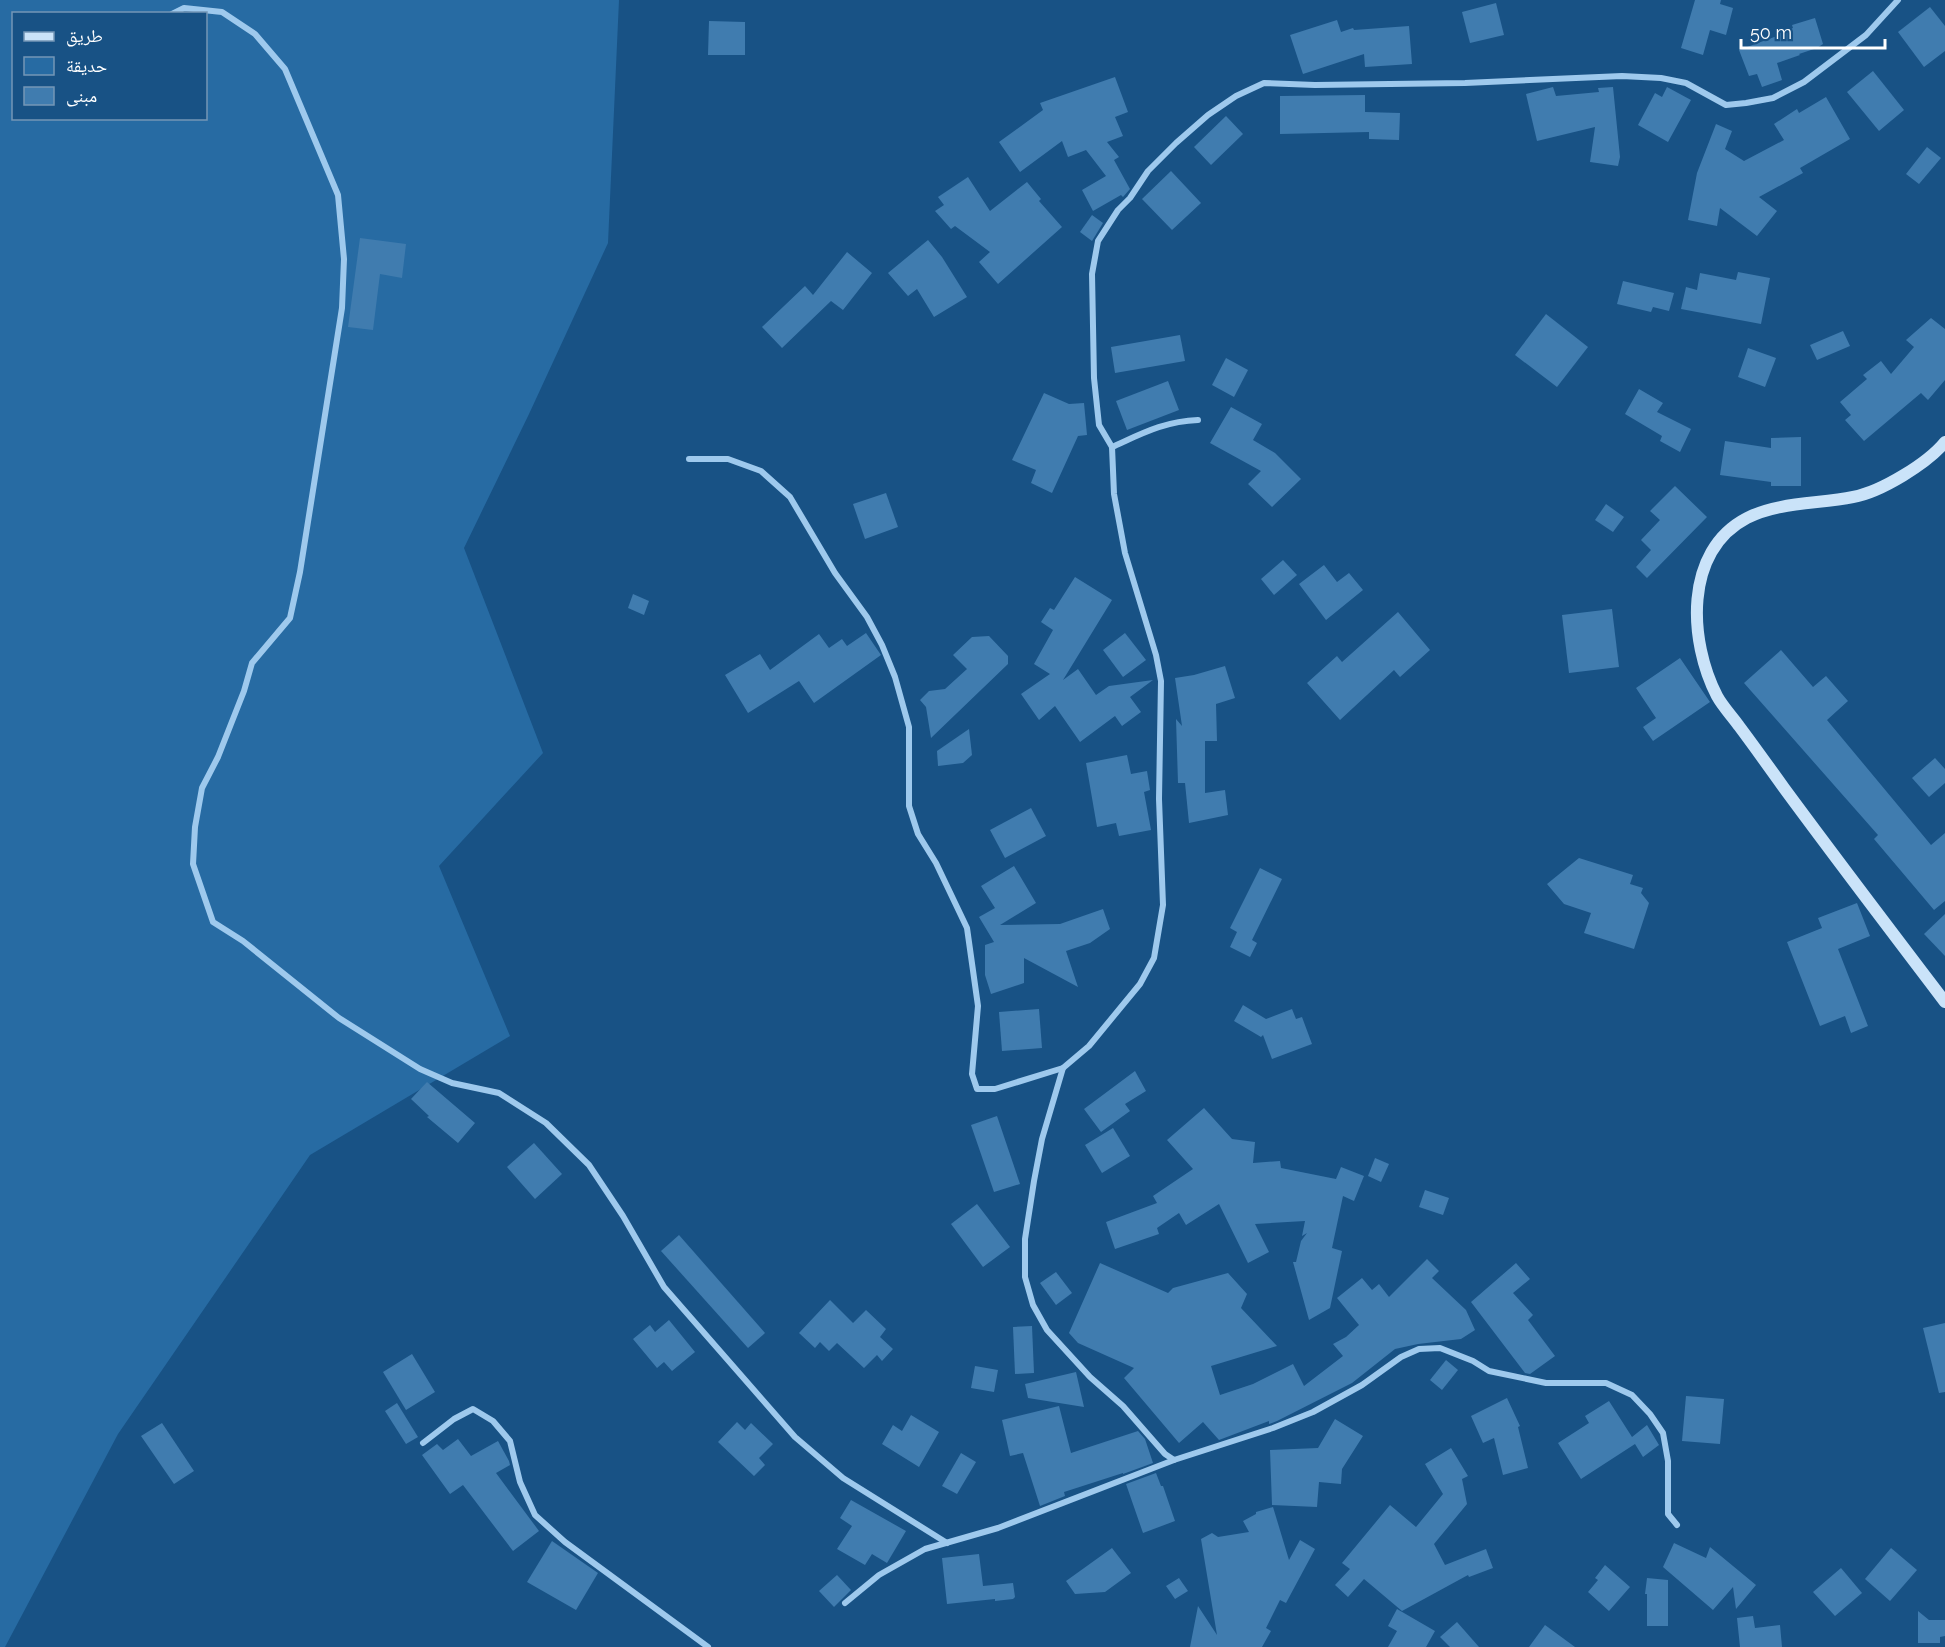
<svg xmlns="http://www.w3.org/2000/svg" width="1945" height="1647" font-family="Raleway,'Noto Naskh Arabic',sans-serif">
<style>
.green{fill:#276ba3;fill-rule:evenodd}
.building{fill:#407caf}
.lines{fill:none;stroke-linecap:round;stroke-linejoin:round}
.minor{stroke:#9ec9ed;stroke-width:6}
.secondary{stroke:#cae3f9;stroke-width:12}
</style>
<rect width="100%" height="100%" fill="#185285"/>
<path class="green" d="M 0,0 L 619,0 L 608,243 L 529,414 L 464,548 L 543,753 L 439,866 L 510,1036 L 310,1155 L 118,1434 L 5,1647 L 0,1647 ZM 14,14 L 206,14 L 206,118 L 14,118 Z"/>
<g class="building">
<polygon points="1695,0 1721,0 1720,4 1733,8 1726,35 1710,30 1703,55 1681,48"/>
<polygon points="1496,3 1504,35 1470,43 1462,12"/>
<polygon points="1930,7 1945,26 1945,51 1924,67 1898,32"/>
<polygon points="1815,18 1823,44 1817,48 1799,54 1800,55 1777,63 1782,80 1762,87 1757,74 1749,76 1739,50 1777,36 1776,34 1793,28 1792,25"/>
<polygon points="1337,20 1341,32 1353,28 1354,30 1409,26 1412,64 1365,67 1364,54 1303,74 1290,35"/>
<polygon points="709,21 745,22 745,55 708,55"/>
<polygon points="1873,71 1904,110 1879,131 1847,92"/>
<polygon points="1115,77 1128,112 1115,117 1123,136 1107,142 1119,157 1114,160 1130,189 1123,197 1121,195 1093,211 1082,190 1106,176 1086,150 1068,157 1062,141 1020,172 999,142 1043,110 1040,103"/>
<polygon points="1553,87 1556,96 1599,92 1598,88 1613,87 1620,157 1618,166 1590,162 1595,127 1537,141 1526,94"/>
<polygon points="1667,87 1691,100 1668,142 1638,125 1655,93 1662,97"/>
<polygon points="1365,95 1365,112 1400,113 1399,140 1369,139 1369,132 1280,134 1280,96"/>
<polygon points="1826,97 1850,139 1800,168 1803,173 1759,197 1777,211 1757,236 1720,208 1717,226 1688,220 1697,173 1716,124 1732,131 1725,149 1744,161 1784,140 1774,124 1797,109 1799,113"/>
<polygon points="1226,116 1243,134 1211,165 1194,147"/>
<polygon points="1927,147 1941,158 1919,184 1906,174"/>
<polygon points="1171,171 1201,203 1172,230 1142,199"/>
<polygon points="968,177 990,211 1027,182 1041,199 1039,201 1062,227 998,284 979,262 990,252 955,226 951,229 935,211 944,205 938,197"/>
<polygon points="1092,215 1103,223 1092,241 1080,232"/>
<polygon points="360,238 406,244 402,278 380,274 373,330 348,327"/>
<polygon points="928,240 942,257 967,297 934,317 917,289 908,296 888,273"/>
<polygon points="847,252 872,273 843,310 831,301 782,348 762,327 805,286 813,295"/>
<polygon points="1738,272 1770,278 1761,324 1681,309 1686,287 1697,290 1700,273 1736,280"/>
<polygon points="1623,281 1674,293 1669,311 1653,307 1651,312 1617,304"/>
<polygon points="1546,314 1588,347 1557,387 1515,355"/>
<polygon points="1931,318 1945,329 1945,380 1928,400 1921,393 1864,441 1845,420 1851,415 1840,402 1867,379 1863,375 1881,361 1891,374 1914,347 1906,340"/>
<polygon points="1843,331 1850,346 1817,360 1810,345"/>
<polygon points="1180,335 1185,361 1115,373 1111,347"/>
<polygon points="1748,348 1776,358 1765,387 1738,377"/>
<polygon points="1226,358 1248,370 1234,397 1212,385"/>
<polygon points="1168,381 1179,410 1127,430 1116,401"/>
<polygon points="1639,389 1663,403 1657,412 1691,429 1680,452 1660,441 1662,436 1625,414"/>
<polygon points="1044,393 1069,404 1084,403 1087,435 1078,436 1052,493 1031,483 1036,470 1012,460"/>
<polygon points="1231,407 1262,424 1253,440 1275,453 1301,479 1272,507 1248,484 1261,471 1210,443"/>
<polygon points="1801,437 1801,486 1771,486 1771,482 1720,475 1725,441 1771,448 1771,438"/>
<polygon points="1675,486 1707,517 1647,578 1636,567 1651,550 1641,540 1660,520 1650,511"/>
<polygon points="886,493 898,527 865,539 853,504"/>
<polygon points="1606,504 1624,517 1613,532 1595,520"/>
<polygon points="1283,560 1297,575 1274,595 1261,579"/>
<polygon points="1324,565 1337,582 1349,573 1363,590 1326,620 1299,584"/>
<polygon points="1075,577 1112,600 1063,680 1078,669 1096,695 1109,686 1153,680 1130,697 1141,712 1122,726 1115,716 1080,742 1055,706 1039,720 1021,694 1050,674 1034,664 1053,630 1041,622 1050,608 1054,610"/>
<polygon points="633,594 649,601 644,615 628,608"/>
<polygon points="1612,609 1619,667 1569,673 1562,615"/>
<polygon points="1398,612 1430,650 1400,677 1394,670 1340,720 1307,683 1337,656 1342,662"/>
<polygon points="866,633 881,655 814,703 799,681 748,713 725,675 760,654 770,670 819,634 829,648 842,639 847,646"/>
<polygon points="1125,633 1146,660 1123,677 1103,650"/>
<polygon points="989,636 1008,656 1008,664 931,738 926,707 920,700 929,691 945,689 967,669 953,655 972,637"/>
<polygon points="1781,650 1813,687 1826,676 1848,701 1827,720 1931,845 1945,833 1945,901 1934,910 1874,839 1878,835 1744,683"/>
<polygon points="1680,658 1710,702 1653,741 1643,727 1656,718 1636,688"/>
<polygon points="1225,666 1235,698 1216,704 1217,741 1205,741 1205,793 1225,790 1228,815 1189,823 1185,783 1178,783 1176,719 1182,726 1175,678 1194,675"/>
<polygon points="969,729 972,755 963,763 938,766 937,751"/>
<polygon points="1127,755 1131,774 1147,771 1150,790 1144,792 1151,830 1119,836 1116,823 1097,827 1086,763"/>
<polygon points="1935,758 1945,769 1945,783 1929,797 1912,778"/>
<polygon points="1031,808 1046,836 1005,858 990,830"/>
<polygon points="1579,858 1633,875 1630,884 1643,888 1641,893 1649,903 1634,949 1584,933 1591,913 1564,904 1547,884"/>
<polygon points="1014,866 1036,903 1000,925 1060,924 1103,909 1110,929 1090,943 1066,951 1078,987 1024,958 1024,983 991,994 985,975 985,945 994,942 979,917 995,908 981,886"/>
<polygon points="1260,868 1282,879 1252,940 1257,943 1250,957 1230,947 1237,932 1230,928"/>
<polygon points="1857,903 1870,936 1838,949 1868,1026 1851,1033 1845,1016 1820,1026 1787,942 1822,928 1818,918"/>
<polygon points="1945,914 1945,956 1924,934"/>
<polygon points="1243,1005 1266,1019 1292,1009 1296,1019 1302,1017 1312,1044 1272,1059 1263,1035 1261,1037 1234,1021"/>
<polygon points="1039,1009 1042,1048 1002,1051 999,1012"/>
<polygon points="1135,1071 1146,1091 1125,1104 1130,1111 1101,1132 1084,1109"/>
<polygon points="427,1082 475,1123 458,1143 427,1117 429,1116 411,1099"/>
<polygon points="1204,1108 1232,1139 1255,1142 1253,1163 1280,1161 1281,1168 1336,1179 1341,1167 1364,1176 1354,1201 1343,1196 1332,1248 1342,1251 1330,1308 1309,1320 1293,1262 1296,1262 1301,1241 1307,1233 1302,1236 1305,1221 1255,1224 1269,1252 1248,1263 1219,1204 1186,1225 1179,1213 1157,1228 1159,1234 1115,1249 1106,1222 1157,1203 1153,1196 1193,1169 1167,1140"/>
<polygon points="997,1116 1020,1184 994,1192 971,1125"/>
<polygon points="1113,1128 1130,1156 1102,1173 1085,1145"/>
<polygon points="534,1143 562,1174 535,1199 507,1167"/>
<polygon points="1375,1158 1389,1164 1381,1182 1368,1176"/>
<polygon points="1425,1190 1449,1198 1443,1215 1419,1207"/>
<polygon points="977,1204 1010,1247 983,1267 951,1224"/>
<polygon points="679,1235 765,1333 748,1348 661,1251"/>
<polygon points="1427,1259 1439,1271 1432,1278 1466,1310 1475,1330 1461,1339 1418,1344 1395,1349 1352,1383 1277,1421 1269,1424 1269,1421 1219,1440 1203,1422 1179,1443 1124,1378 1134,1368 1078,1343 1069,1333 1100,1263 1168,1293 1173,1288 1228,1273 1247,1294 1241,1308 1277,1346 1211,1366 1220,1395 1253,1384 1293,1364 1304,1386 1343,1356 1333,1344 1346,1337 1359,1325 1337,1298 1362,1278 1372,1290 1379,1284 1389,1297"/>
<polygon points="1516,1263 1530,1279 1513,1293 1533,1315 1528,1320 1555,1356 1530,1374 1525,1373 1471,1302"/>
<polygon points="1056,1272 1072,1293 1056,1305 1040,1283"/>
<polygon points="830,1300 853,1323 866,1310 886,1329 880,1337 893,1349 882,1361 877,1355 864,1368 837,1343 829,1351 820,1342 815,1348 799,1333"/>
<polygon points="669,1320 695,1352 672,1371 664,1362 657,1368 633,1339 650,1325 655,1332"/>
<polygon points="1945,1323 1945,1392 1939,1393 1923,1328"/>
<polygon points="1032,1326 1034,1373 1015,1374 1013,1327"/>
<polygon points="412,1354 435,1392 406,1410 383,1372"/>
<polygon points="1446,1360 1458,1370 1442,1390 1430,1380"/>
<polygon points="975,1366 998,1370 994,1392 971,1388"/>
<polygon points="1076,1372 1084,1407 1028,1398 1025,1384"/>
<polygon points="1686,1396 1724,1399 1720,1444 1682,1441"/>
<polygon points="1507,1398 1520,1426 1518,1427 1528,1468 1503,1475 1494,1438 1483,1443 1471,1416"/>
<polygon points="1609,1401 1632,1437 1647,1425 1659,1445 1643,1457 1635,1444 1581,1479 1558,1443 1589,1423 1585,1416"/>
<polygon points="397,1403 418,1437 406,1444 385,1411"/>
<polygon points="1059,1406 1071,1453 1138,1431 1145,1439 1153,1463 1123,1474 1123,1473 1064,1492 1065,1496 1040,1506 1023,1453 1010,1456 1002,1420"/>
<polygon points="911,1415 939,1432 919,1467 882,1444 893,1425 902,1431"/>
<polygon points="1335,1419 1363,1436 1342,1469 1341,1484 1319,1482 1317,1507 1272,1505 1270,1450 1318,1448"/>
<polygon points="737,1422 745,1430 751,1423 773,1444 759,1458 765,1465 754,1476 718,1442"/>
<polygon points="162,1423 194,1471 174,1484 141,1436"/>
<polygon points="458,1439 471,1456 498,1441 509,1461 510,1465 496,1473 539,1531 513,1551 463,1485 450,1494 422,1455 437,1444 443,1450"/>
<polygon points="1451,1448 1468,1476 1462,1479 1467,1504 1434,1544 1445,1565 1486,1549 1493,1568 1469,1577 1468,1575 1402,1611 1364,1579 1348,1597 1335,1585 1350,1569 1342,1563 1390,1505 1416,1527 1443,1494 1425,1464"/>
<polygon points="961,1453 976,1462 957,1494 942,1486"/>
<polygon points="1156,1473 1161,1486 1163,1486 1175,1521 1143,1533 1126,1484"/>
<polygon points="851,1500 906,1531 887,1563 872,1554 865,1565 837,1549 852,1526 840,1518"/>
<polygon points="1273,1507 1289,1560 1300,1540 1315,1549 1286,1603 1280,1600 1266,1628 1271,1631 1262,1647 1190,1647 1198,1606 1217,1635 1201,1539 1212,1533 1218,1537 1249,1532 1243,1521 1256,1514 1256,1512"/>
<polygon points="552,1541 598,1573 576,1610 527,1582"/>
<polygon points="1674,1543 1706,1558 1710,1547 1756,1585 1736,1609 1733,1587 1713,1610 1663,1567"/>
<polygon points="1112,1548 1131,1573 1105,1592 1075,1594 1066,1581"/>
<polygon points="1891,1548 1917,1570 1890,1601 1865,1579"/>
<polygon points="979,1554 983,1586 1013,1583 1015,1597 1013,1599 995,1601 995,1599 947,1604 942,1558"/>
<polygon points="1605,1565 1630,1587 1609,1611 1588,1592 1598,1580 1595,1578"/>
<polygon points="1841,1568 1862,1593 1835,1616 1813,1592"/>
<polygon points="837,1575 851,1590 834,1607 819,1591"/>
<polygon points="1179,1578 1188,1591 1175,1599 1166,1586"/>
<polygon points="1647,1578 1668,1580 1668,1626 1647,1626 1647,1594 1645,1594"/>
<polygon points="1397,1609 1435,1631 1426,1647 1388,1647 1397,1631 1388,1626"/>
<polygon points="1918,1611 1929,1620 1945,1620 1945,1636 1940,1637 1940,1643 1918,1643"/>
<polygon points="1753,1616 1755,1628 1780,1625 1782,1647 1740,1647 1737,1618"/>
<polygon points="1457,1622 1479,1647 1450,1647 1440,1637"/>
<polygon points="1545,1625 1575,1647 1529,1647"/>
</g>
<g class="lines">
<g class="minor">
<polyline points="172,14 184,8 222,12 255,34 285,69 338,195 344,259 342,308 300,572 290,618 252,663 244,691 218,757 202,788 195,827 193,864 213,922 243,941 339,1018 420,1069 452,1083 499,1093 546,1123 589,1165 623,1216 664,1287 795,1437 843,1478 947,1543"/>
<path d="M 1112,447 C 1141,434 1165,421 1198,420"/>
<polyline points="689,459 728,459 761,471 790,497 835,573 867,617 882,645 895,677 909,727 909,806 918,834 936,863 967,928 978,1006 972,1074 977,1089 995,1089 1063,1068"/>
<polyline points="423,1443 454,1419 473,1409 493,1421 510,1441 520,1482 535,1515 565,1542 708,1647"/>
<polyline points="1677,1525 1668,1514 1668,1461 1663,1433 1650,1414 1632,1395 1606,1383 1546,1383 1489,1371 1473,1361 1440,1348 1419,1349 1401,1357 1362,1385 1313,1412 1273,1428 1174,1460 1165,1454 1123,1406 1090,1377 1047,1330 1033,1305 1025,1277 1025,1239 1034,1181 1042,1139 1063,1068 1089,1046 1140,984 1154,958 1163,905 1159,799 1161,681 1156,655 1125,553 1114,494 1112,447 1099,425 1094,378 1092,274 1098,241 1118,210 1130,198 1148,171 1176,143 1208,115 1236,96 1264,83 1315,85 1465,83 1622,76 1661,78 1686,83 1726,105 1746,103 1773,98 1804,82 1866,35 1898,0"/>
<polyline points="845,1603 879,1575 925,1549 998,1528 1174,1460"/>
</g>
<path class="secondary" d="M 1945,442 C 1928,463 1881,492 1853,497 C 1818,504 1778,502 1747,518 C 1683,551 1689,642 1717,696 C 1723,707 1732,716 1739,726 C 1754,746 1769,767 1784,788 C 1837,860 1891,931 1945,1002"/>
</g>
<rect x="12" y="12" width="195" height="108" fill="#185285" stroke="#7497b6" stroke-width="1.5"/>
<rect x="24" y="32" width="30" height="9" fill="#cae3f9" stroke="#7497b6" stroke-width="1.5"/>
<text x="66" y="42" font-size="18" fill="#ffffff">طريق</text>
<rect x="24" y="57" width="30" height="18" fill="#276ba3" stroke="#7497b6" stroke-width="1.5"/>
<text x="66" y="72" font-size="18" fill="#ffffff">حديقة</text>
<rect x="24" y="87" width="30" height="18" fill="#407caf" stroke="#7497b6" stroke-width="1.5"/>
<text x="66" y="102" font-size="18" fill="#ffffff">مبنى</text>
<path d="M1741 39v9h144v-9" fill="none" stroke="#ffffff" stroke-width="3"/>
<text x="1750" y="39" font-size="18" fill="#ffffff" stroke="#185285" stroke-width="4.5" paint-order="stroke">50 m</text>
</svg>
